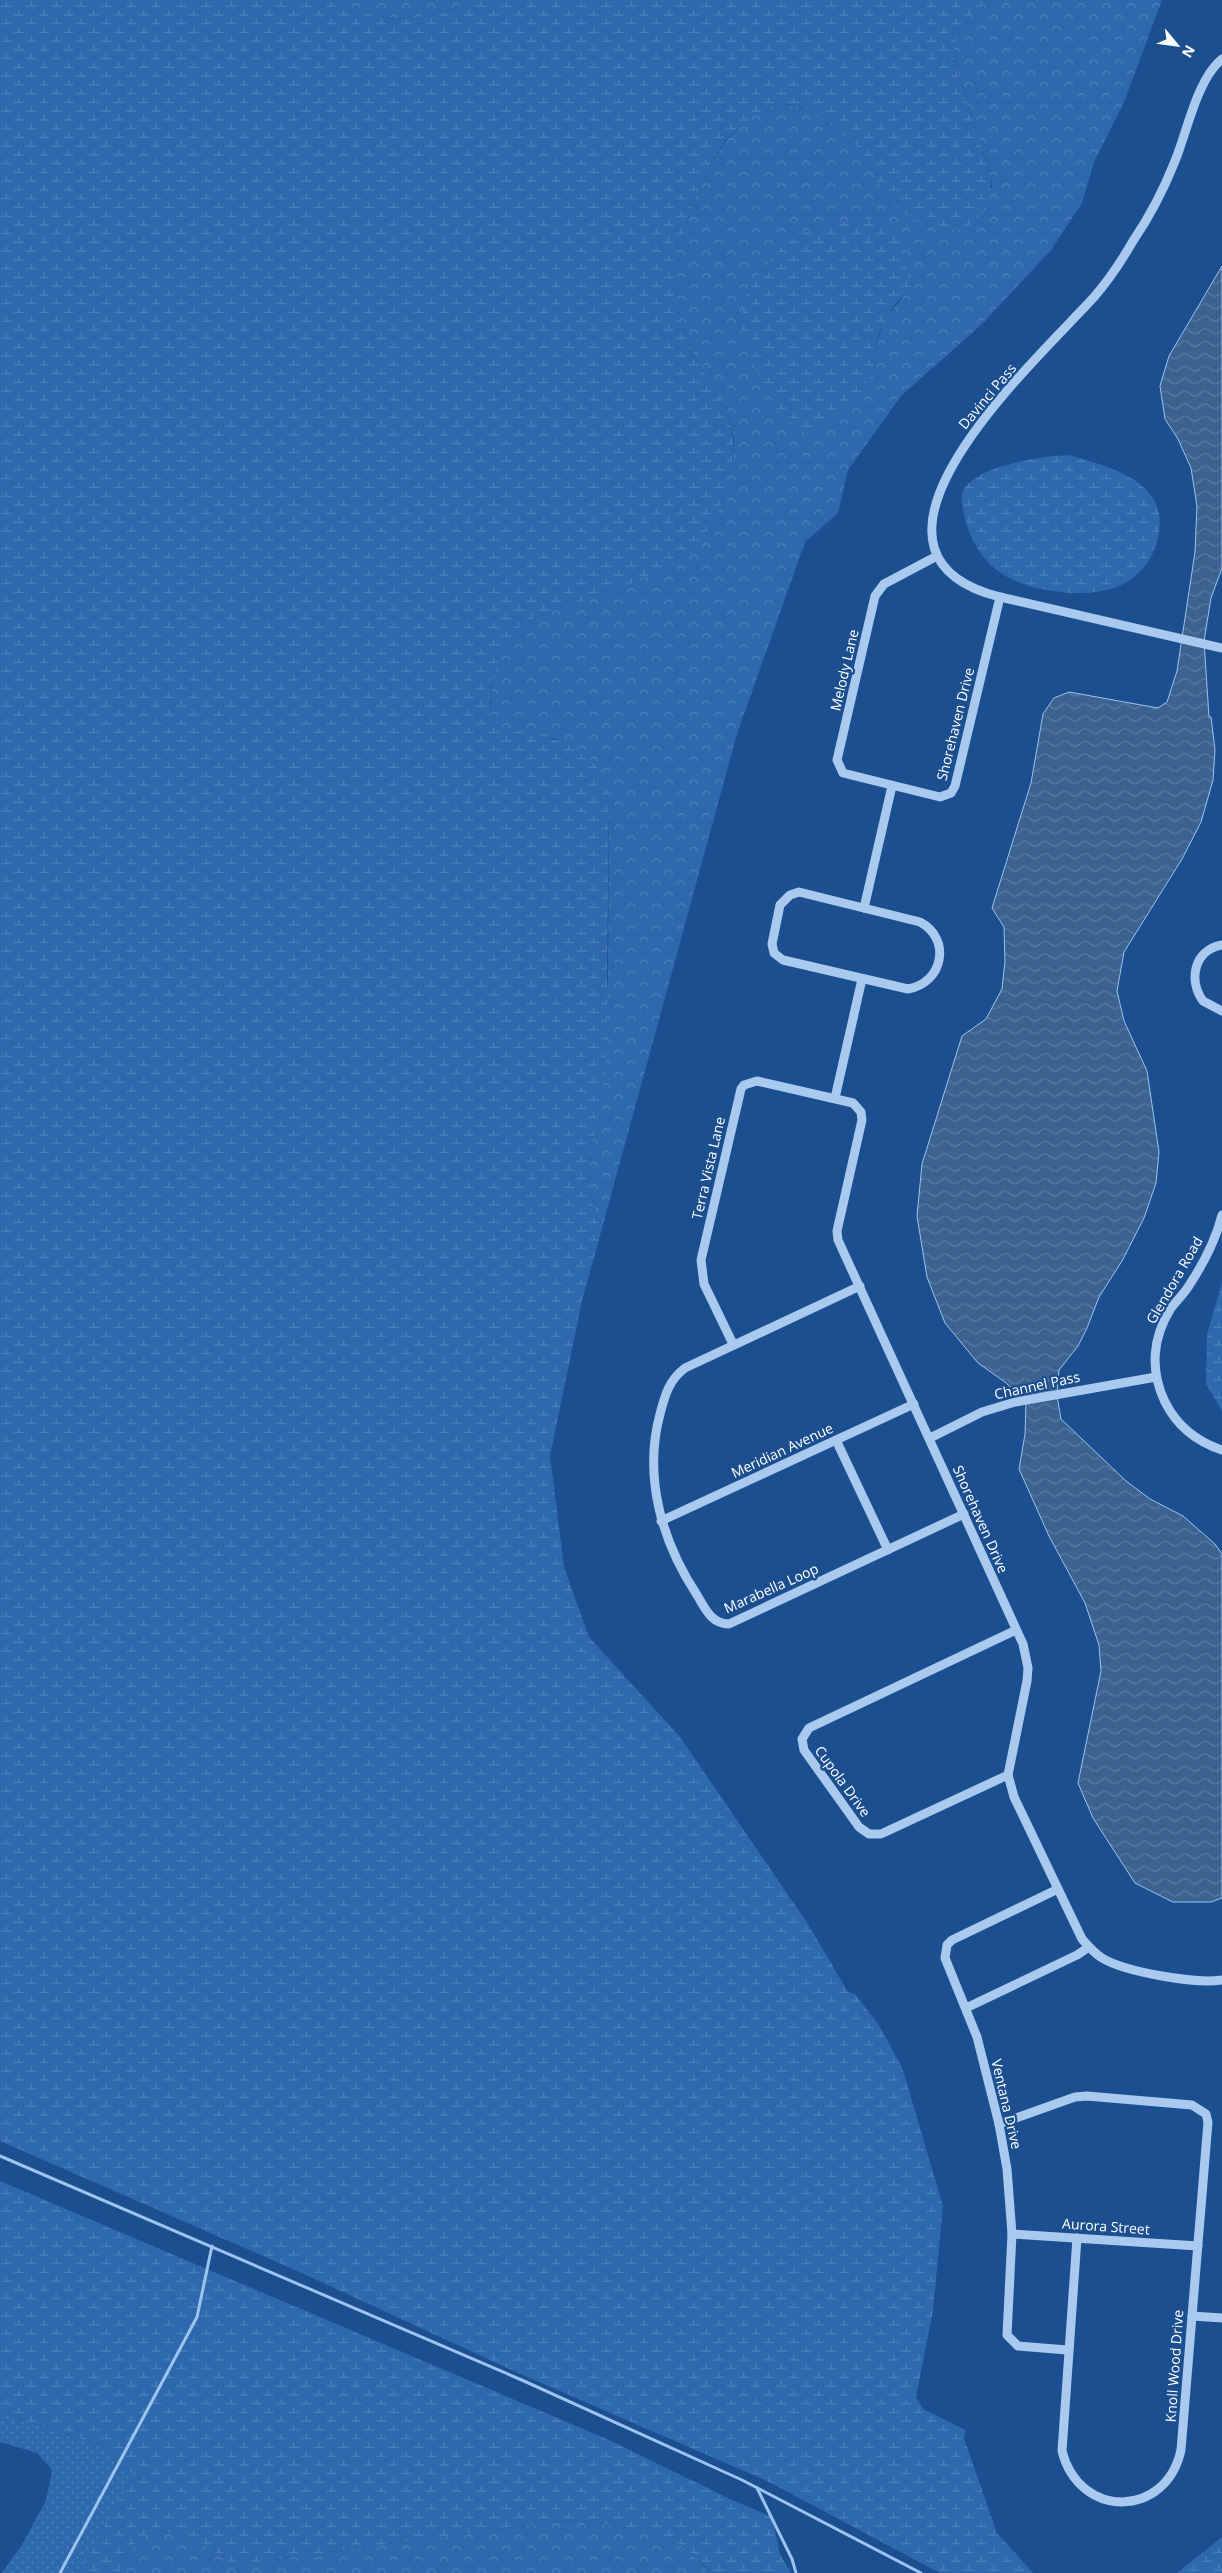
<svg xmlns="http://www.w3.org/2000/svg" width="1222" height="2573" font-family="'Open Sans',sans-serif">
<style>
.grass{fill:url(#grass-dots)}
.forest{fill:url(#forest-crowns);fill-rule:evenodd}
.wetland{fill:url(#wetland-marsh)}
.water{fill:url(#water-waves);stroke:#9cc4f0}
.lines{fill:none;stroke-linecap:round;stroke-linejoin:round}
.stream{stroke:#9cc4f0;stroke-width:3}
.minor{stroke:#a9c9ee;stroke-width:9}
.labels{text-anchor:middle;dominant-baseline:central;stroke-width:4.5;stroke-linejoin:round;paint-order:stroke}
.street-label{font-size:14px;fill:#fff;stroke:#1b4f8f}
</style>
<defs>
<pattern id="grass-dots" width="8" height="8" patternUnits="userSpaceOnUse" patternTransform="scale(1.25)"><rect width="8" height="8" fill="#2e69ad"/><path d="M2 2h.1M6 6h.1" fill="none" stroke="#4d80b9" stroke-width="1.8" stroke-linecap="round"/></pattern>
<pattern id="forest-crowns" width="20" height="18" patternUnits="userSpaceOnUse" patternTransform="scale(1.25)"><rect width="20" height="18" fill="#2e69ad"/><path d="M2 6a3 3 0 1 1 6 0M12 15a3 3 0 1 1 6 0" fill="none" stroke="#4d80b9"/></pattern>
<pattern id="wetland-marsh" width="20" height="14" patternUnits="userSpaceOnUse" patternTransform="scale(1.25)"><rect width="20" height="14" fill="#2e69ad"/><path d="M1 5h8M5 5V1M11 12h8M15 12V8" fill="none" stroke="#4d80b9"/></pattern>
<pattern id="water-waves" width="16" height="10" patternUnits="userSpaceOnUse" patternTransform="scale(1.25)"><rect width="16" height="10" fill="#3c6290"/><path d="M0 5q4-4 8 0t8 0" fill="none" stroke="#597aa1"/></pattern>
</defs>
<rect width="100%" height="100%" fill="#1b4f8f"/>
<polygon class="grass" points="0,2413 97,2444 134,2474 78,2573 2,2573 23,2543 46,2500 52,2470 37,2453 0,2442"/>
<g class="forest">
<path d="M 329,0 L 472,0 C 440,20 402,23 366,13 C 354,9 342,3 329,0 Z"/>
<path d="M 988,0 L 1162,0 L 1124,102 L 1094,162 L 1082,203 L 1051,250 L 981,325 L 901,396 L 848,470 L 838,513 L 805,542 L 737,734 L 601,1232 L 592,1199 L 588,1168 L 595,1121 L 608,979 L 609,803 L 603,777 L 556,739 L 502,728 L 492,721 C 488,690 494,649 519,627 C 526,621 538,617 547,613 L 729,476 C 747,412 709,392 688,341 C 680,321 675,299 676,278 C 679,234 703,164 734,132 C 740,126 747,120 754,115 C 774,98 805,104 823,119 C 834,128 847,136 856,145 C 869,158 878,178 886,194 L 992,188 L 991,177 L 954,60 C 951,34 970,17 988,0 ZM 870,219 L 910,288 L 884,320 L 873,358 L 872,374 L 854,402 L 809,436 Z"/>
<path d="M 565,2520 C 597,2522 655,2529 683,2547 C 693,2553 702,2565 711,2573 L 121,2573 L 120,2567 L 129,2551 L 144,2534 L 159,2531 L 193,2537 L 228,2561 L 243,2564 Z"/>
</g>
<g class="wetland">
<path d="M 0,0 L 329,0 C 342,3 354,9 366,13 C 402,23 440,20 472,0 L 988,0 C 970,17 951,34 954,60 L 991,177 C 992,199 980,228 954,230 C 936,232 912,220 898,208 C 881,194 873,167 859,149 C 853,140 842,135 834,128 C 795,96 775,97 737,129 C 717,145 705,176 695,199 C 680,237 670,283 682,323 C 698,383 748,404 729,476 C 727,485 726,494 722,502 C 714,521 701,544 684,556 C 653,576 613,591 578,603 C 559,609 539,614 522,625 C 514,630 510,639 505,647 C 492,671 488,693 492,721 C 504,729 515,730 529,733 C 557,739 589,748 603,777 C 607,784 607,795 609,803 L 606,1068 L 588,1168 L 592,1199 L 601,1232 L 582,1301 L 550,1456 L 564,1567 L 589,1637 L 680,1737 L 808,1924 L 848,1992 L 855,1994 L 878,2024 L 902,2067 L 943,2206 L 933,2311 L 916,2397 L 923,2409 L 965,2430 L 964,2438 L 997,2533 L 1033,2573 L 940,2573 L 767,2481 L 507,2368 L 295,2270 L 0,2141 Z"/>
<path d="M 870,219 L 898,235 L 911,289 C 888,306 869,342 877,371 L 872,374 L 854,402 L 809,437 L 777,411 L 754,365 L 740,324 L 748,286 L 782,247 L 803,233 L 836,222 Z"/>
<path d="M 1069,455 C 1109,467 1167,480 1159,532 C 1156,552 1148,565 1134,577 C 1119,590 1096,593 1077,593 C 1023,591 979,575 965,518 C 963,509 959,497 964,489 C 979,465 1042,456 1069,455 Z"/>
<polygon points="1222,1283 1222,1411 1206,1384 1207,1334"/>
<path d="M 0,2181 L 607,2439 L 732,2500 L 772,2517 L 780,2554 L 791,2573 L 711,2573 C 703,2564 693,2553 683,2547 C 655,2529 597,2522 565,2520 L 243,2564 L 228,2561 L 193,2537 L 159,2531 L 144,2534 L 129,2551 L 120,2567 L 121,2573 L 78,2573 L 133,2474 L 97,2444 L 0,2413 Z"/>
<polygon points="1222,2537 1222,2573 1177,2573"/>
</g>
<polygon class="water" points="1222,266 1222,568 1211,598 1204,641 1209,717 1211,717 1215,750 1213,780 1201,822 1182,859 1124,952 1117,991 1124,1021 1147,1071 1159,1152 1156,1183 1144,1218 1122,1261 1099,1297 1087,1328 1078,1346 1059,1370 1057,1396 1061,1419 1126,1481 1150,1499 1183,1516 1215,1544 1222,1554 1222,1898 1211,1902 1173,1902 1135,1883 1093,1818 1078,1783 1101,1671 1099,1645 1085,1603 1049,1536 1019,1469 1025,1434 1026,1402 1005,1382 978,1363 945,1323 927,1277 917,1216 922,1164 962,1036 986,1019 1002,989 1005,961 1004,927 992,908 1031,783 1043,714 1054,698 1069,692 1158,708 1167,702 1177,671 1195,552 1197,506 1191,468 1178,439 1165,419 1160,386 1169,356"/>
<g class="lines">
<g class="stream">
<polyline points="0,2156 524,2381 742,2480 921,2573"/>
<polyline points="757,2488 792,2559 796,2573"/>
<polyline points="60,2573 197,2317 212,2246"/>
</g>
<g class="minor">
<path d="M 1222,59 C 1197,79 1187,132 1175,161 C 1164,189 1150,216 1133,241 C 1122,260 1109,280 1094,297 C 1040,357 823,552 1000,597 L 1222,648"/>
<polyline points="937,556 884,584 875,596 837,760 843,773 940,797 951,793 955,786 1000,597"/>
<path d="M 799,892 L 920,922 C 952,939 943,983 908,989 L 783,960 L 774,953 L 772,944 L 780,905 L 790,895 Z"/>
<polyline points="864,908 892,786"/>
<path d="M 1222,945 C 1194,950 1188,980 1203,1001 L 1222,1011"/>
<polyline points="835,1098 862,979"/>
<path d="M 1222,1215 C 1216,1239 1203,1264 1190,1284 C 1185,1293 1177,1300 1171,1308 C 1152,1338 1150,1371 1165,1402 C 1177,1426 1198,1442 1222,1450"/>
<path d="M 860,1286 L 685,1368 C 669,1380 665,1395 660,1414 C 643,1477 662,1542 697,1595 C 705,1608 711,1624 729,1624 L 964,1514"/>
<path d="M 733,1344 L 704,1284 L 701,1260 L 741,1089 L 744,1085 L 757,1081 L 853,1103 L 861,1112 L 862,1120 L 837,1231 L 838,1240 L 1023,1644 L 1028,1668 L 1027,1681 L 1008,1775 L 1014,1797 L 1082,1939 C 1088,1946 1094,1953 1102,1958 C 1125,1972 1195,1984 1222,1980"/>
<polyline points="930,1438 982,1412 1015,1402 1156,1377"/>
<polyline points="836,1440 888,1550"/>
<polyline points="661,1521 914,1404"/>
<polyline points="1008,1775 881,1834 869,1834 859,1827 804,1750 802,1739 809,1728 1016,1630"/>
<polyline points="1058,1889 952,1940 947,1945 945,1958 977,2037 999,2124 1007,2169 1012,2234 1007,2335 1018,2346 1067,2350"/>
<polyline points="966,2008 1077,1955 1089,1947"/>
<path d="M 999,2124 L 1075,2097 L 1087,2096 L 1192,2105 L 1206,2114 L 1208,2122 L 1181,2450 C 1166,2519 1079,2519 1062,2451 L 1077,2238"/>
<polyline points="1012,2234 1198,2246"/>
<polyline points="1192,2316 1222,2318"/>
</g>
</g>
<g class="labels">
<g class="street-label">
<text transform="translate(987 396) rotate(-50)">Davinci Pass</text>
<text transform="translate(844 670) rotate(-77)">Melody Lane</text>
<text transform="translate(955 724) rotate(-76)">Shorehaven Drive</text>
<text transform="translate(708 1168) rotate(-77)">Terra Vista Lane</text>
<text transform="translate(1174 1280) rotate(-60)">Glendora Road</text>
<text transform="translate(1037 1385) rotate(-12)">Channel Pass</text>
<text transform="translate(782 1450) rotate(-25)">Meridian Avenue</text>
<text transform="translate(981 1519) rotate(66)">Shorehaven Drive</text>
<text transform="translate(771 1588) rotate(-24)">Marabella Loop</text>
<text transform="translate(843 1781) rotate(54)">Cupola Drive</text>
<text transform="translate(1007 2104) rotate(77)">Ventana Drive</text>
<text transform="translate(1106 2226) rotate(4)">Aurora Street</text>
<text transform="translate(1174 2366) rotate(-86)">Knoll Wood Drive</text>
</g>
</g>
<g transform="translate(1177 45) rotate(119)" stroke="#1b4f8f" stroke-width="4" paint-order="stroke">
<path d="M0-4L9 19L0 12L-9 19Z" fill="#ffffff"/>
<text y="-8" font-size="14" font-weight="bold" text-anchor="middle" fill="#ffffff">N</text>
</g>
</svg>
